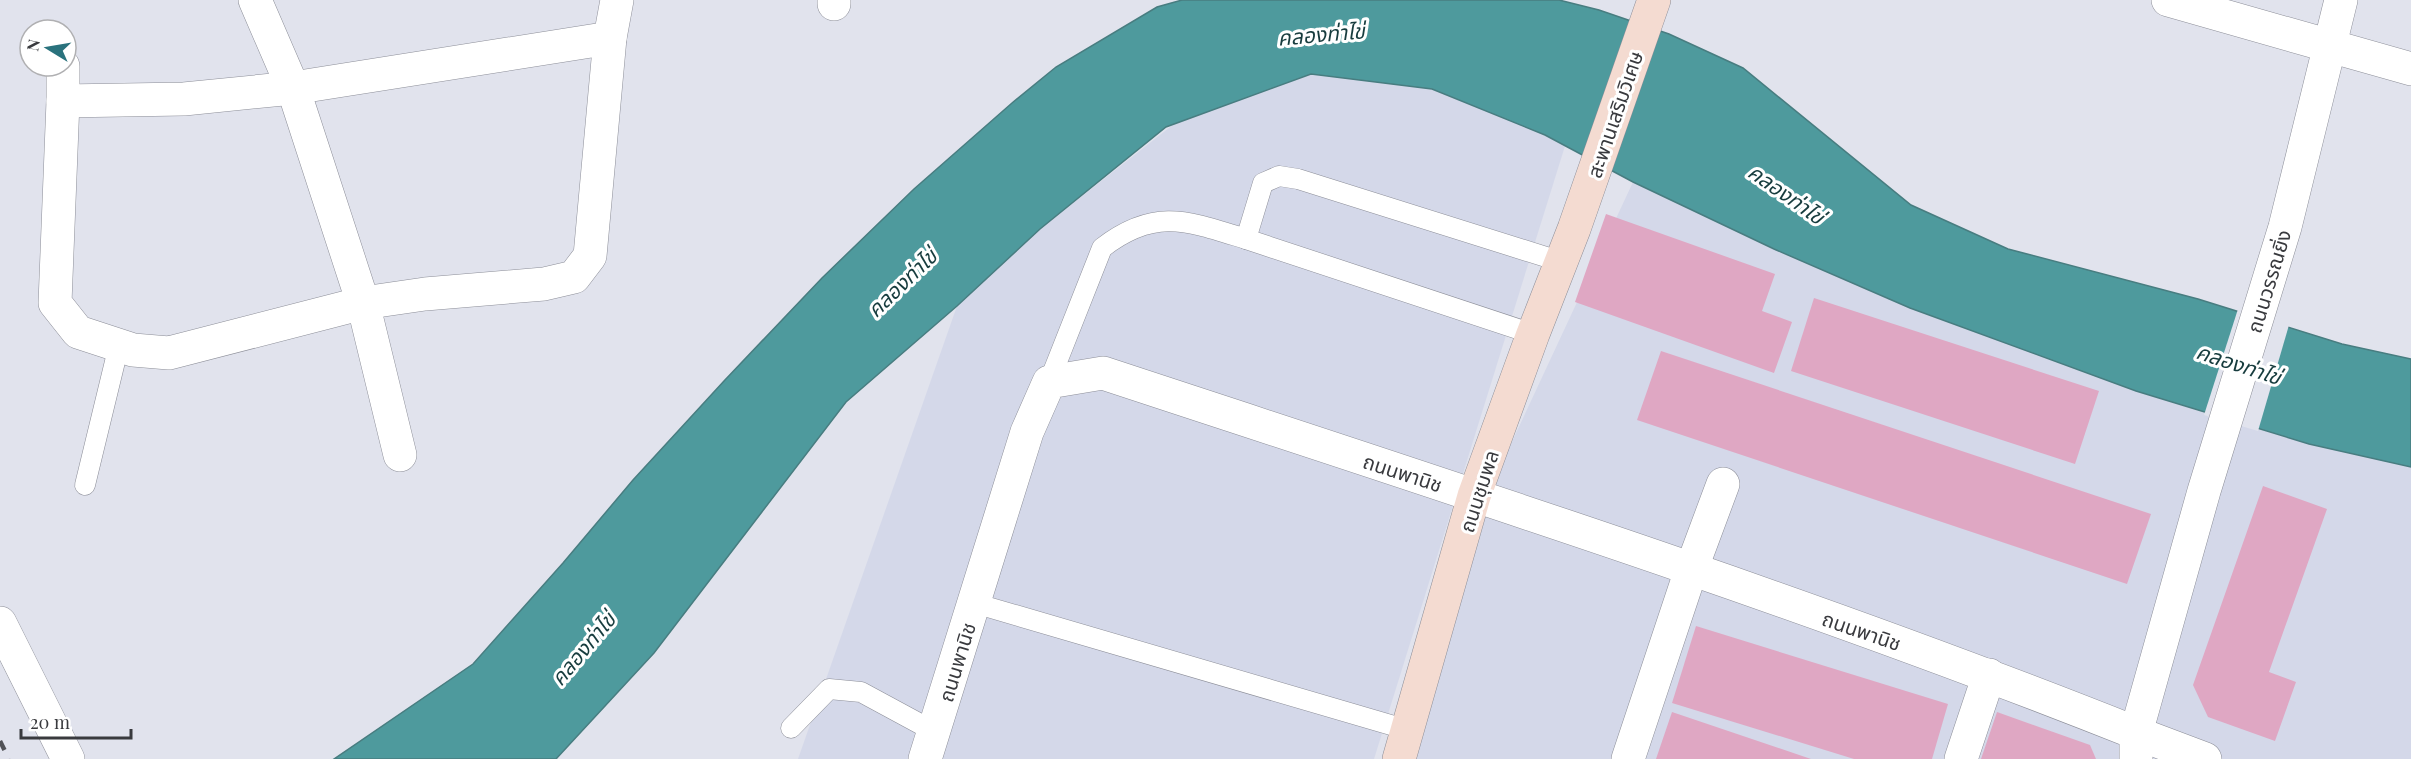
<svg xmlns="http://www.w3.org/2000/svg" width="2411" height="759" font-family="'Playfair Display','Noto Sans Thai',serif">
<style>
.built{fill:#d4d8e9}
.water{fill:#4e9a9d;stroke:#487d80;stroke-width:1.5}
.pier{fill:#e1e3ed}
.building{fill:#dfa7c3}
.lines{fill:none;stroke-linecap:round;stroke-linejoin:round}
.lane-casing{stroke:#8c8e98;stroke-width:21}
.street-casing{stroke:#8c8e98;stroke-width:34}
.secondary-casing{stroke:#8c8e98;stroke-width:34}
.lane{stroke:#fff;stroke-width:20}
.street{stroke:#fff;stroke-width:33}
.secondary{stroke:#f4dbd1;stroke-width:33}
.rail{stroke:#505156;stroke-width:4.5;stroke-dasharray:10 10;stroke-linecap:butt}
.labels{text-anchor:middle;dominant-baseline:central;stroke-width:6;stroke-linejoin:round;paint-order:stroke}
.street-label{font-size:20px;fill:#393a3e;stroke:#fff}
.water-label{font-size:21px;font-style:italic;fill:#173c3e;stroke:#fff}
</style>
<rect width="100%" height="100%" fill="#e1e3ed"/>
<g class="built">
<polygon points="1311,74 1432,89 1545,135 1565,146 1374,759 798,759 957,306 1040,229 1174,124"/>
<polygon points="1633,182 1774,249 1910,308 2038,355 2136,391 2202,412 2309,444 2411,467 2411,759 1411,759 1503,461"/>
</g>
<polygon class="water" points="1182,0 1559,0 1599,10 1669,34 1743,68 1911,205 2008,249 2198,299 2342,344 2411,359 2411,467 2309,444 2136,391 1910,308 1774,249 1633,182 1545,135 1432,89 1311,74 1166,127 1040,229 957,306 846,402 654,653 556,759 334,759 473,664 563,563 633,480 724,381 822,278 914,189 1012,103 1056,67 1157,7"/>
<polygon class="pier" points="2238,309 2289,325 2258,431 2204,415"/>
<g class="building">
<polygon points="1606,214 1775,274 1762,311 1792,322 1774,373 1575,302"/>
<polygon points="1814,298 2099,391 2075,464 1791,371"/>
<polygon points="1661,351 2151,514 2127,584 1637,420"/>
<polygon points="2263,486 2327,509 2269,672 2296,682 2275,741 2208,717 2193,685"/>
<polygon points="1696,626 1948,704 1932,759 1854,759 1672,703"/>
<polygon points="1672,712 1811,759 1656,759"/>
<polygon points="1997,712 2090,745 2096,759 1981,759"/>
</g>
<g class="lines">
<defs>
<g id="lane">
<polyline points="1533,334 1246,239 1263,183 1279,176 1298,179 1562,262"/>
<path d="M 1049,382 L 1102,248 C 1155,207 1188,221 1246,239"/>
<polyline points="85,485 119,345"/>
<polyline points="974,603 1408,730"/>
<polyline points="791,728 829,689 861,692 935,732"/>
</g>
<g id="street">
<polyline points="255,0 293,88 363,303 400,455"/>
<polyline points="834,0 834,4"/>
<polyline points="2168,0 2411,69"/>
<polyline points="63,66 63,101 55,303 78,332 133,350 169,353 363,303 425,294 544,284 574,277 590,256 610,38 617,0"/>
<polyline points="63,101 184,99 293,88 610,38"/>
<polyline points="0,623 68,759"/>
<path d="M 925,759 L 1027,432 L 1049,382 L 1103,373 C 1449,487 1797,598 2136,733 L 2136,759"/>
<polyline points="1628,759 1691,570 1723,484"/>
<polyline points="1961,759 1989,675"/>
<polyline points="2205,759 2136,733 2204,491 2285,227 2341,0"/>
</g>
<polyline id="secondary" points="1399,759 1474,496 1533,334 1574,229 1654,0"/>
</defs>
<use href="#lane" class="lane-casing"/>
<use href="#street" class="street-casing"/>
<use href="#secondary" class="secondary-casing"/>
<use href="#lane" class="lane"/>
<use href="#street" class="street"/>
<use href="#secondary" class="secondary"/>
<polyline class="rail" points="0,741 9,759"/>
</g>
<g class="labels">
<g class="street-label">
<text transform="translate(1614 114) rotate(-71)">สะพานเสริมวิเศษ</text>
<text transform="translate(2268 281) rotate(-73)">ถนนวรรณยิ่ง</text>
<text transform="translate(1403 472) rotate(18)">ถนนพานิช</text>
<text transform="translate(1478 491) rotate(-72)">ถนนชุมพล</text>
<text transform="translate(1862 630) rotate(19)">ถนนพานิช</text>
<text transform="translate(956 662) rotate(-73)">ถนนพานิช</text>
</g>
<g class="water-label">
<text transform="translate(1321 33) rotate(-5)">คลองท่าไข่</text>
<text transform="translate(1787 193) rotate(35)">คลองท่าไข่</text>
<text transform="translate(901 282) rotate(-44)">คลองท่าไข่</text>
<text transform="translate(2239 363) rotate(18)">คลองท่าไข่</text>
<text transform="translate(582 648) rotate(-50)">คลองท่าไข่</text>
</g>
</g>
<g transform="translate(48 48) rotate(281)"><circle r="28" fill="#ffffff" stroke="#b0b0b2" stroke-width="1.5"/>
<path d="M0-4.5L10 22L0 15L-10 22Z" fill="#2a727d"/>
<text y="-9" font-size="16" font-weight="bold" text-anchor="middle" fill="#393a3e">N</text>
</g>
<path d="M21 729v9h110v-9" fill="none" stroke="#393a3e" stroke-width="3"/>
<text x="30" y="729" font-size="18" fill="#393a3e" stroke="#ffffff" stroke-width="4.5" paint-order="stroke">20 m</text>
</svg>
